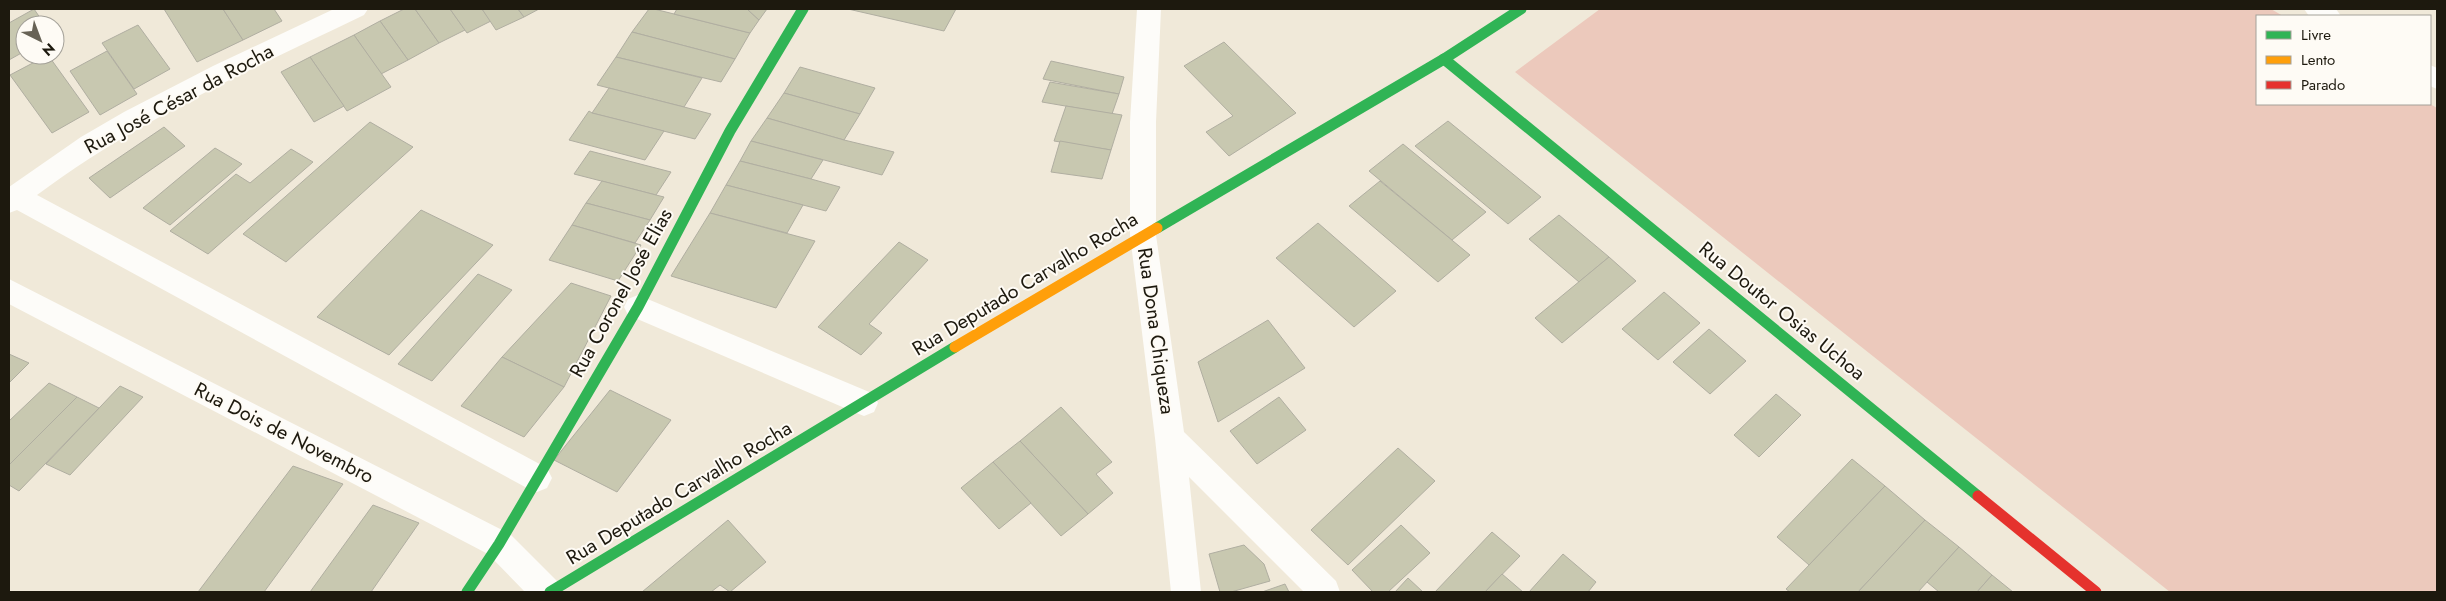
<svg xmlns="http://www.w3.org/2000/svg" width="2446" height="601" font-family="Jost,sans-serif">
<style>
.green{fill:#ecc9bc}
.building{fill:#c8c8b0;stroke:#b0aea1}
.lines{fill:none;stroke-linecap:round;stroke-linejoin:round}
.street{fill:#fdfcf9;fill-rule:evenodd}
.fast{stroke:#30b455;stroke-width:11}
.slow{stroke:#ff9f0a;stroke-width:11}
.jam{stroke:#e5322d;stroke-width:11}
.labels{text-anchor:middle;dominant-baseline:central;stroke-width:4;stroke-linejoin:round;paint-order:stroke}
.street-label{font-size:20px;fill:#1d190e;stroke:#fefbf5}
</style>
<rect width="100%" height="100%" fill="#f0e9d9"/>
<polygon class="green" points="1600,9 2271,9 2283,16 2257,16 2257,104 2430,104 2437,108 2437,592 2170,592 1515,72"/>
<g class="building">
<polygon points="34,9 45,25 25,25 25,51 9,60 9,23"/>
<polygon points="164,9 223,9 243,40 197,62"/>
<polygon points="223,9 274,9 282,21 243,40"/>
<polygon points="404,9 415,9 439,43 408,60 380,21"/>
<polygon points="415,9 450,9 465,30 439,43"/>
<polygon points="450,9 482,9 491,21 467,33"/>
<polygon points="482,9 518,9 524,17 496,30"/>
<polygon points="518,9 539,9 524,17"/>
<polygon points="649,9 654,9 750,33 735,59 632,32"/>
<polygon points="677,9 747,9 759,20 750,33 674,14"/>
<polygon points="747,9 767,9 759,20"/>
<polygon points="848,9 956,9 944,31"/>
<polygon points="380,21 408,60 381,74 354,35"/>
<polygon points="138,25 170,69 134,89 102,43"/>
<polygon points="632,32 735,59 721,82 616,57"/>
<polygon points="354,35 391,87 347,111 310,57"/>
<polygon points="1224,42 1296,113 1229,156 1206,132 1233,116 1184,66"/>
<polygon points="107,51 137,94 100,115 70,71"/>
<polygon points="48,55 89,112 52,133 10,75"/>
<polygon points="310,57 344,106 314,122 281,72"/>
<polygon points="616,57 702,78 684,107 597,85"/>
<polygon points="1051,61 1124,77 1119,94 1043,79"/>
<polygon points="800,67 875,88 860,114 784,93"/>
<polygon points="1050,82 1119,94 1112,114 1042,102"/>
<polygon points="609,88 684,107 711,114 695,139 592,113"/>
<polygon points="784,93 860,114 844,140 767,118"/>
<polygon points="1066,106 1122,115 1111,150 1054,141"/>
<polygon points="589,111 592,113 664,131 645,160 569,140"/>
<polygon points="767,118 844,140 894,152 882,175 751,141"/>
<polygon points="1448,121 1541,197 1508,224 1415,146"/>
<polygon points="370,122 413,147 286,262 243,234"/>
<polygon points="164,127 185,146 110,198 89,178"/>
<polygon points="751,141 823,160 811,179 740,161"/>
<polygon points="1060,141 1111,150 1102,179 1051,172"/>
<polygon points="1403,144 1486,212 1452,240 1369,171"/>
<polygon points="215,148 242,164 170,225 143,208"/>
<polygon points="291,149 313,162 208,254 170,231 236,174 250,183"/>
<polygon points="590,151 671,172 656,195 574,174"/>
<polygon points="740,161 811,179 840,187 826,211 726,185"/>
<polygon points="602,181 656,195 664,197 650,220 586,203"/>
<polygon points="1380,181 1470,255 1438,282 1349,206"/>
<polygon points="726,185 803,205 787,233 710,213"/>
<polygon points="586,203 650,220 635,243 572,225"/>
<polygon points="421,210 493,245 389,355 317,317"/>
<polygon points="710,213 815,241 776,308 671,276"/>
<polygon points="1559,215 1609,257 1579,282 1529,239"/>
<polygon points="1318,223 1396,291 1354,327 1276,258"/>
<polygon points="572,225 641,245 618,281 549,260"/>
<polygon points="899,242 928,260 869,324 882,333 861,355 818,327"/>
<polygon points="1609,257 1636,281 1562,343 1535,318"/>
<polygon points="478,274 512,290 432,381 398,364"/>
<polygon points="571,283 611,296 564,387 502,357"/>
<polygon points="1664,292 1700,323 1658,360 1622,329"/>
<polygon points="1268,320 1305,368 1218,422 1198,362"/>
<polygon points="1709,329 1746,361 1710,394 1673,362"/>
<polygon points="9,354 29,363 9,383"/>
<polygon points="502,357 564,387 524,437 461,406"/>
<polygon points="49,383 77,397 9,465 9,421"/>
<polygon points="120,386 143,397 70,475 46,464"/>
<polygon points="610,390 671,420 617,492 554,460"/>
<polygon points="1776,394 1801,415 1759,457 1734,435"/>
<polygon points="77,397 99,408 19,491 9,485 9,465"/>
<polygon points="1279,397 1306,430 1257,464 1230,431"/>
<polygon points="1061,407 1112,462 1096,474 1113,493 1088,514 1020,441"/>
<polygon points="1020,441 1088,514 1061,536 993,462"/>
<polygon points="1398,448 1435,481 1348,565 1311,530"/>
<polygon points="1852,459 1885,486 1809,565 1777,537"/>
<polygon points="993,462 1031,503 999,529 961,488"/>
<polygon points="293,466 343,484 264,592 198,592"/>
<polygon points="1885,486 1925,520 1858,592 1790,592 1786,589"/>
<polygon points="373,505 419,523 371,592 310,592"/>
<polygon points="728,520 766,562 730,592 720,585 711,592 642,592"/>
<polygon points="1925,520 1959,547 1918,592 1858,592"/>
<polygon points="1401,525 1430,553 1388,592 1373,592 1352,570"/>
<polygon points="1492,532 1520,556 1485,592 1435,592"/>
<polygon points="1244,545 1264,564 1270,581 1231,592 1220,592 1209,554"/>
<polygon points="1959,547 1992,575 1977,592 1939,592 1927,582"/>
<polygon points="1563,554 1596,582 1588,592 1529,592"/>
<polygon points="1502,574 1523,592 1485,592"/>
<polygon points="1992,575 2013,592 1977,592"/>
<polygon points="1408,578 1423,592 1395,592"/>
<polygon points="1285,584 1289,592 1262,592"/>
</g>
<g class="lines">
<g class="street">
<path d="M 334,9 L 368,9 L 364,15 C 252,69 137,120 37,195 L 547,468 L 552,478 L 547,488 L 537,492 L 527,488 L 17,210 L 9,213 L 9,187 L 81,137 L 124,112 L 213,66 Z"/>
<polygon points="1137,9 1161,9 1156,122 1156,235 1184,432 1336,581 1340,592 1304,592 1189,477 1201,592 1171,592 1155,438 1130,235 1130,122"/>
<polygon points="2304,9 2336,9 2341,16 2309,16"/>
<polygon points="2430,65 2437,68 2437,89 2430,86"/>
<polygon points="9,279 510,534 557,581 561,592 525,592 488,554 9,304"/>
<polygon points="638,295 874,394 878,403 874,412 864,416 854,412 628,315 624,307 628,299"/>
</g>
<g class="fast">
<polyline points="1444,59 1978,496"/>
<polyline points="1157,228 1444,59 1521,9"/>
<polyline points="467,592 499,544 638,307 730,131 803,9"/>
<polyline points="550,592 955,347"/>
</g>
<polyline class="slow" points="955,347 1157,228"/>
<polyline class="jam" points="1978,496 2096,592"/>
</g>
<g class="labels">
<g class="street-label">
<text transform="translate(179 99) rotate(-28)">Rua José César da Rocha</text>
<text transform="translate(1025 284) rotate(-31)">Rua Deputado Carvalho Rocha</text>
<text transform="translate(621 293) rotate(-61)">Rua Coronel José Elias</text>
<text transform="translate(1782 311) rotate(39)">Rua Doutor Osias Uchoa</text>
<text transform="translate(1156 331) rotate(82)">Rua Dona Chiqueza</text>
<text transform="translate(284 433) rotate(27)">Rua Dois de Novembro</text>
<text transform="translate(679 493) rotate(-31)">Rua Deputado Carvalho Rocha</text>
</g>
</g>
<rect width="2446" height="601" fill="none" stroke="#1d190e" stroke-width="20"/>
<rect x="2256" y="15" width="175" height="90" fill="#fefbf5" stroke="#a4a199"/>
<rect x="2266" y="31" width="25" height="8" fill="#30b455" stroke="#a4a199"/>
<text x="2301" y="40" font-size="15" fill="#1d190e">Livre</text>
<rect x="2266" y="56" width="25" height="8" fill="#ff9f0a" stroke="#a4a199"/>
<text x="2301" y="65" font-size="15" fill="#1d190e">Lento</text>
<rect x="2266" y="81" width="25" height="8" fill="#e5322d" stroke="#a4a199"/>
<text x="2301" y="90" font-size="15" fill="#1d190e">Parado</text>
<g transform="translate(40 40) rotate(138)"><circle r="24" fill="#fefbf5" stroke="#a4a199"/>
<path d="M0-4L9 19L0 12L-9 19Z" fill="#676255"/>
<text y="-8" font-size="14" font-weight="bold" text-anchor="middle" fill="#1d190e">N</text>
</g>
</svg>
